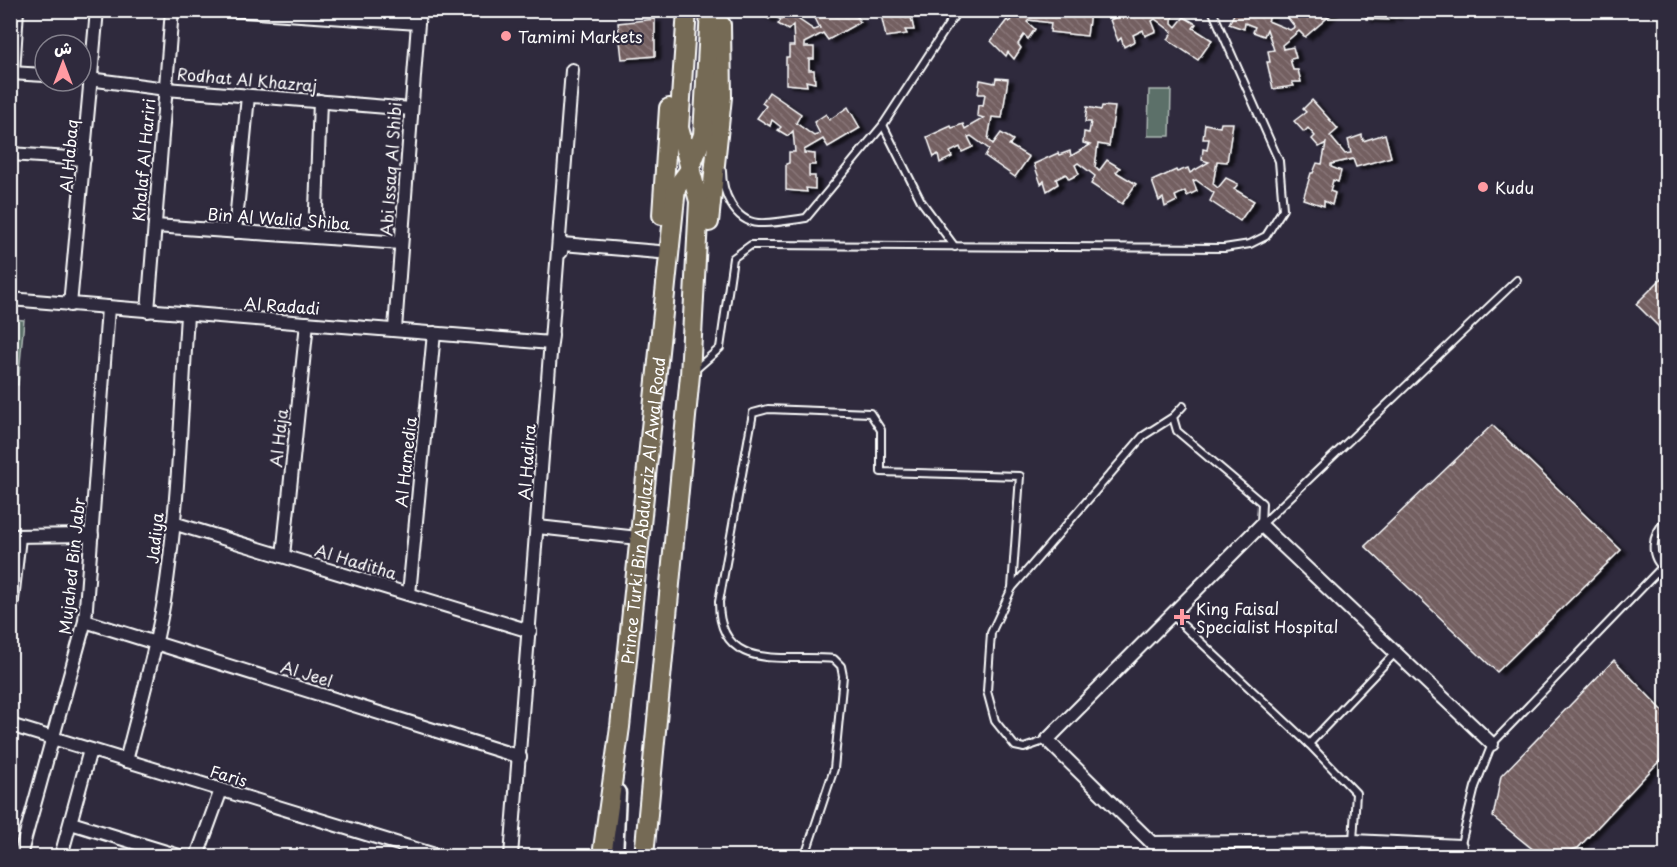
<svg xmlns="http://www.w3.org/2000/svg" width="1677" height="867" font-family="'Playpen Sans','Playpen Sans Arabic',sans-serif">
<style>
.green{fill:#5b7069;stroke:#adb8b4;stroke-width:1.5}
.building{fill:url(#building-back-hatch);stroke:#fff;stroke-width:1.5;filter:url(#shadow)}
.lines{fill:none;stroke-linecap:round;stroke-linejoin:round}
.lane-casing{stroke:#fff;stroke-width:10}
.street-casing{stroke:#fff;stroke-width:16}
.secondary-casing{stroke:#fff;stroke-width:21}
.primary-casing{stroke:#fff;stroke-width:22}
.lane{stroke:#2f2a3d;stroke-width:6}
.street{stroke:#2f2a3d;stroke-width:12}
.secondary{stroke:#2f2a3d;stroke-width:16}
.primary{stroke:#756a55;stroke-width:18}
.poi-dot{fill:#ff9aa2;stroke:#2f2a3d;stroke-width:2}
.labels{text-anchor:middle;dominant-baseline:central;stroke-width:4.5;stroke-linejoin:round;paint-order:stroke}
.poi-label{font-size:16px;fill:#fff;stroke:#2f2a3d;text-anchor:start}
.street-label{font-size:16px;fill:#fff;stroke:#2f2a3d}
</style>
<defs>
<pattern id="building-back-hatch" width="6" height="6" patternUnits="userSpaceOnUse" patternTransform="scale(1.5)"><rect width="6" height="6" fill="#735e60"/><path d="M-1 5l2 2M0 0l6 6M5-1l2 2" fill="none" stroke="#887678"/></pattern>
<filter id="shadow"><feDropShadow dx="5.5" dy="3" stdDeviation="1.5" flood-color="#0009"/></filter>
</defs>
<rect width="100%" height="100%" fill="#2f2a3d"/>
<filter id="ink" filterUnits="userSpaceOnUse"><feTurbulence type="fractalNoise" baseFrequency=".0167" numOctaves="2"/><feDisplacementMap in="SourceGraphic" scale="12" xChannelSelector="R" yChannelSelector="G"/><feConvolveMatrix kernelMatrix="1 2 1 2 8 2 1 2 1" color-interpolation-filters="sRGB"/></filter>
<g filter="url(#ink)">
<g class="green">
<polygon points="1149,90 1171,90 1170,136 1148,136"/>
<polygon points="10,319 24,320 18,385 11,384"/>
</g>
<g class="building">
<polygon points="800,10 795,17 814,30 820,28 814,16 822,10 827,10 829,14 834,10 853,10 860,22 828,40 823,33 804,43 804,47 814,47 814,59 809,59 809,70 814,70 815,83 806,81 807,86 786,84 786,57 789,57 789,46 794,46 793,25 788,30 778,24 781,20 772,14 769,19 757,11"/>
<polygon points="880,10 904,10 906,18 911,17 914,30 905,30 907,34 886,37"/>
<polygon points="1023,10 1044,10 1046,15 1052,17 1053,10 1090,12 1087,36 1050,32 1051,23 1029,20 1027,22 1035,29 1028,39 1024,35 1018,44 1021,48 1014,59 1008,52 1006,56 991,41 1007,20 1009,22 1016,13 1020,17"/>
<polygon points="1132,10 1173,10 1172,23 1176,27 1184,17 1196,24 1193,28 1212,40 1198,60 1168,40 1172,32 1155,19 1152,21 1156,31 1145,36 1143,30 1133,35 1135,41 1124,47 1121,38 1118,41 1110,20"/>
<polygon points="1236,10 1272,11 1268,21 1290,30 1295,27 1287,17 1292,10 1330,10 1333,13 1305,37 1299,31 1282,45 1283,49 1293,47 1296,58 1290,59 1293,70 1298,70 1301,82 1292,82 1294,86 1273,89 1267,62 1270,62 1268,51 1274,50 1267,29 1264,36 1253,32 1255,27 1245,23 1244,29 1229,24"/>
<polygon points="1366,10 1396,10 1396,17 1387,15 1388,20 1366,19"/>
<polygon points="655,19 655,56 622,59 618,23"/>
<polygon points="996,78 1008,79 1002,118 992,117 988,139 993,144 1001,133 1013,140 1009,145 1029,157 1015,177 985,156 989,149 971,136 968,137 973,147 962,152 960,147 950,152 952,157 940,163 938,154 934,157 927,137 951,126 952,128 963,124 965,129 984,118 977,116 978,105 983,106 985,94 978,94 980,80 995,83"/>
<polygon points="769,92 801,114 796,123 814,136 820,134 814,122 826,114 829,120 848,107 860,128 828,147 823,139 804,150 804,153 815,154 815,165 809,165 809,176 815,176 815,189 806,188 807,192 786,190 786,164 789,163 789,152 795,152 793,131 788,136 778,130 781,127 772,120 770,126 757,118 766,106 762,103"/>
<polygon points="1312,100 1338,129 1330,136 1345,154 1351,153 1348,140 1362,135 1363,141 1385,134 1391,157 1356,167 1353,159 1331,164 1331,167 1341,171 1338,182 1333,180 1330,191 1335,193 1332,205 1324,201 1324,206 1303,199 1311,173 1313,173 1317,163 1322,164 1326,143 1319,147 1312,139 1315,136 1308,128 1304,132 1294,121 1306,112 1303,109"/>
<polygon points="1102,106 1115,107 1109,146 1098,144 1095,167 1099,171 1107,160 1120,168 1116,172 1136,184 1122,204 1091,184 1095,176 1078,163 1075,165 1079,174 1069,179 1066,174 1056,179 1058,184 1047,191 1044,181 1041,184 1034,164 1058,153 1059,155 1070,151 1071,156 1090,145 1083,143 1084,132 1089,133 1091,122 1085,122 1087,107 1101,110"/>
<polygon points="1221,123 1233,123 1227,162 1217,161 1213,184 1218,188 1226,178 1238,184 1234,189 1254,201 1240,221 1210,201 1214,193 1196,180 1193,181 1197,191 1187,196 1185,191 1175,196 1177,201 1165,207 1163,198 1159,201 1152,181 1176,170 1177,172 1188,168 1190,173 1209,162 1202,160 1203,149 1207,150 1209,139 1203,139 1205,124 1220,127"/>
<polygon points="1666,274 1666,334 1636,304"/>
<polygon points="1492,425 1621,550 1497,672 1365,546"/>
<polygon points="1614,660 1666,714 1666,754 1578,848 1554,856 1541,856 1493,817 1501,776"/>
</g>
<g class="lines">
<defs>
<g id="lane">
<polyline points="883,125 921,201 955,247"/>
<path d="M 722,171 C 722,192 734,221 758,223 C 773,224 791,220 806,218 L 883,125 L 958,10"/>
<polyline points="695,370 720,348 733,258 751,245 1224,248 1250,244 1266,236 1283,209 1279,161 1212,10"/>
<polyline points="1183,406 1173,417 1177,431 1262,503 1261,525"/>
<path d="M 1666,521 C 1651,535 1648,557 1666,570"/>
<polyline points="1261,525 1517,280"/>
<polyline points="1171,614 1309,744 1395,653"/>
<polyline points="1047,740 1024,748 1015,746 995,721 987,691 991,633 1012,588 1143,436 1173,417"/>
<polyline points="1309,744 1356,793 1353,841"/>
<path d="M 805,856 L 834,769 L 843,676 L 841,666 L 834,659 C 785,654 719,674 719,602 L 753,413 L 768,409 L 870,413 L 881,430 L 881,472 L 1020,476 L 1012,588"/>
<polyline points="1458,856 1475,787 1492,744 1662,567"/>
</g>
<g id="street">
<polyline points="228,10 418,23"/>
<polyline points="10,73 45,75"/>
<polyline points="13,73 17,10"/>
<polyline points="81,78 166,89 411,109"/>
<polyline points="10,154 84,159"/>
<polyline points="155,226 401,243"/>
<polyline points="235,232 248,96"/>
<polyline points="315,237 320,101"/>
<polyline points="561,252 562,244 659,252"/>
<polyline points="10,299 551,343 552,335"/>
<polyline points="70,305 97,10"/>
<polyline points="148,311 172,10"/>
<polyline points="395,329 419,10"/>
<polyline points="173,523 530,631"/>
<polyline points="538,527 638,538"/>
<polyline points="10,536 92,535"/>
<polyline points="283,556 307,323"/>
<polyline points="409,594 434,333"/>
<polyline points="10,618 19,537"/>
<polyline points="85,621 520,757"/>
<polyline points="10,725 438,856"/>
<path d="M 126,761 C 139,708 155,655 164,601 C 179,507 181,410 187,315"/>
<polyline points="71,823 179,856"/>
<polyline points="1270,842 1270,856"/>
<polyline points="1460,846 1353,841 1152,843 1047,740 1261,525 1492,744"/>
<polyline points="20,856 85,621 108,308"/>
<polyline points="61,856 90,750"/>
<polyline points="197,856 221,790"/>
<polyline points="511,856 572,70"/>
</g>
<polyline id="secondary" points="614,856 617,793"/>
<g id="primary">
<polyline points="662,215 669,108"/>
<polyline points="709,222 722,97 721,25"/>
<path id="s1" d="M 602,856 L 620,727 L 676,188 L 690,169 L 703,135 L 710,10"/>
<polyline points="644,856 690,375 699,201 679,128 687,10"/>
</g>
</defs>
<use href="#lane" class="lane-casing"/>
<use href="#street" class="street-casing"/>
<use href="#secondary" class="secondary-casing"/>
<use href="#primary" class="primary-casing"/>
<use href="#lane" class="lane"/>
<use href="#street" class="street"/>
<use href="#secondary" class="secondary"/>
<use href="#primary" class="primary"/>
</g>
</g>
<g class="poi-dot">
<circle cx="506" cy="36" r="6"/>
<circle cx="1483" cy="187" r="6"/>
<path d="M1179 608h6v6h6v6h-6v6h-6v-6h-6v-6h6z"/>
</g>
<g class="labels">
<g class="poi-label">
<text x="518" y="36">Tamimi Markets</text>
<text x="1495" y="187">Kudu</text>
<text x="1196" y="608">King Faisal<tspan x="1196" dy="18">Specialist Hospital</tspan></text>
</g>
<g class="street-label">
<text transform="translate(247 79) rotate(5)">Rodhat Al Khazraj</text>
<text transform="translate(68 156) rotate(-85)">Al Habaq</text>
<text transform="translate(143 160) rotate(-85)">Khalaf Al Hariri</text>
<text transform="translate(390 169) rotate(-86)">Abi Issaq Al Shibi</text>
<text transform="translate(279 218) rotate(4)">Bin Al Walid Shiba</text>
<text transform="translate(282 305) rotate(4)">Al Radadi</text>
<text transform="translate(278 438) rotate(-84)">Al Haja</text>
<text transform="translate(405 462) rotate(-84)">Al Hamedia</text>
<text transform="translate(526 462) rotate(-86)">Al Hadira</text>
<text stroke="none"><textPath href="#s1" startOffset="348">Prince Turki Bin Abdulaziz Al Awal Road</textPath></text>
<text transform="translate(154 538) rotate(-84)">Jadiya</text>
<text transform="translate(356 561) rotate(17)">Al Haditha</text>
<text transform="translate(71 566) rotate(-84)">Mujahed Bin Jabr</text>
<text transform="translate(307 673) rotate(17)">Al Jeel</text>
<text transform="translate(229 775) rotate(17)">Faris</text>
</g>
</g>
<rect width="1677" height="867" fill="none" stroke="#2f2a3d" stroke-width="36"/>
<rect x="18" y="18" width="1641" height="831" fill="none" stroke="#fff" stroke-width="2" filter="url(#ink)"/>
<g transform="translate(63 63)"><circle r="28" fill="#2f2a3d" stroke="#827f8b" stroke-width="1.5"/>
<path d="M0-4.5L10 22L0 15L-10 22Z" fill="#ff9aa2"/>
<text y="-9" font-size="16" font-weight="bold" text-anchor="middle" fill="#ffffff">ش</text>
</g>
</svg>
